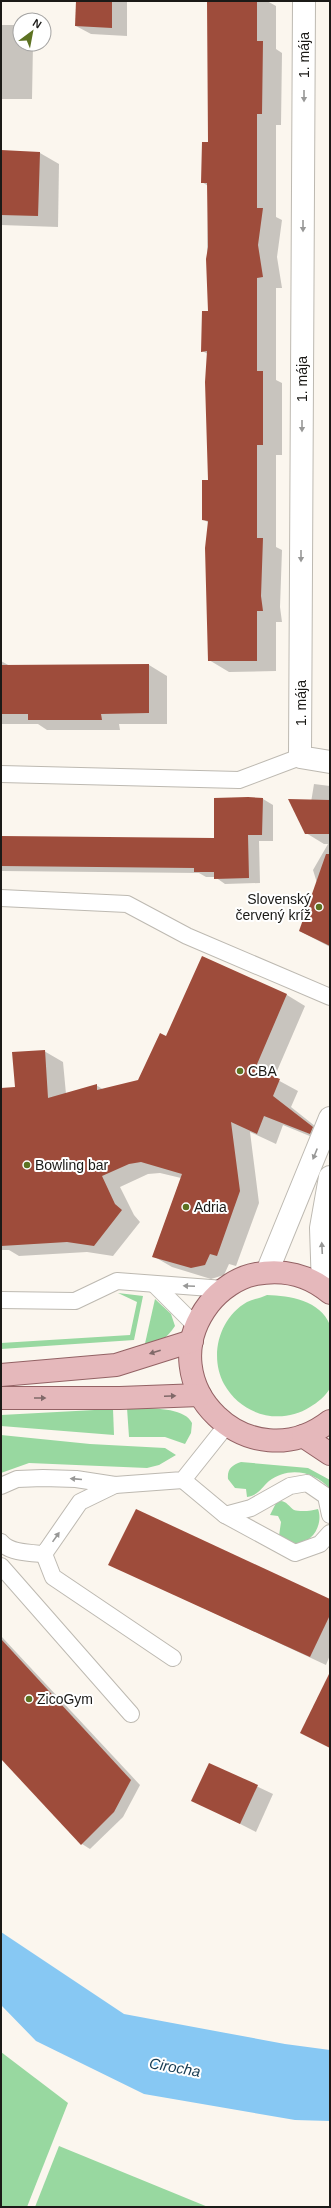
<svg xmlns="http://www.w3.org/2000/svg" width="331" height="2208" font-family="Helvetica,sans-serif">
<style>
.green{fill:#98d8a0}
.water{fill:#87c8f3}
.shadow{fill:#0003}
.building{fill:#9e4c3b}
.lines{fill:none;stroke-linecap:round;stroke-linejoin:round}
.lane-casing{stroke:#bdb9b1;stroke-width:18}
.street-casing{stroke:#bdb9b1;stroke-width:24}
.primary-casing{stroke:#936264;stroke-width:24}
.lane{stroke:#fff;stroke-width:16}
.street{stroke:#fff;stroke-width:22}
.primary{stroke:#e5b8bb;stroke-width:22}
.oneway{fill:#989897}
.oneway2{fill:#806969}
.poi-dot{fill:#5d7222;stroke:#fff;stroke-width:1.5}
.labels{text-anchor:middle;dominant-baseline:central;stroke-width:4;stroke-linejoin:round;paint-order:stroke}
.street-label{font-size:14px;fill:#1b1a17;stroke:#fff}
.poi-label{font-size:14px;fill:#1b1a17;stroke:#fff;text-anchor:start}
.water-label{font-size:15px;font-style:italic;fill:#173c52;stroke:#fff}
</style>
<rect width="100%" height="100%" fill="#fbf6ee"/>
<g class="green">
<polygon points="118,1293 143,1296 134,1340 1,1349 1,1343 130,1335 137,1302"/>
<path d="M 267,1295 C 290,1296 320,1300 330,1325 C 331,1333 330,1349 330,1358 C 330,1366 331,1381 330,1388 C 326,1396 317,1403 310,1407 C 280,1426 241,1415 224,1384 C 209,1356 219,1318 247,1302 C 253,1299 261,1298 267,1295 Z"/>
<path d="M 155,1299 L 171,1314 L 175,1326 C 167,1338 158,1345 144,1348 Z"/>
<path d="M 127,1408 C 143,1408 185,1406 192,1423 L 191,1433 L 185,1444 L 165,1437 L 129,1437 Z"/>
<polygon points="113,1409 114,1435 1,1426 1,1415"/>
<polygon points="1,1435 90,1444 165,1448 176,1455 159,1465 147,1468 29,1463 1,1473"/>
<path d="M 241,1462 L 308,1468 L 330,1480 L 330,1489 C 315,1471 288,1466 269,1481 C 261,1488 259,1495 247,1497 L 246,1489 L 235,1488 L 228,1479 C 227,1469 232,1465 241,1462 Z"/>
<path d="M 280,1501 C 287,1501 289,1507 294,1510 C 300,1512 312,1511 318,1509 C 324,1525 311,1546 293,1543 C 288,1542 283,1538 279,1536 L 281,1522 L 278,1516 L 270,1515 L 276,1503 Z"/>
<polygon points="1,2052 68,2103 27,2207 1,2207"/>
<polygon points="59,2146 208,2207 35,2207"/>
</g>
<polygon class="water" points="1,1932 124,2014 285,2044 330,2050 330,2121 295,2120 144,2094 36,2041 1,2005"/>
<g class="shadow">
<polygon points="77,1 127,1 127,36 91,34 76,26"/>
<polygon points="208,1 267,1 276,6 276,49 282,53 281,125 276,125 276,217 282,220 277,257 282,288 276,288 276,380 282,383 282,455 276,455 276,547 282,550 280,607 282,622 276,622 276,671 229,672 209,660 209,523 203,519 209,481 208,354 202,351 209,312 207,263 208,186 202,182 209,143"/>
<polygon points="1,25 14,25 20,29 20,44 33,44 32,99 1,99"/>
<polygon points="1,151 40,153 59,164 58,227 1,225"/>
<polygon points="1,661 10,666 149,665 167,676 167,724 119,724 120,730 47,730 38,724 1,724"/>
<polygon points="314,784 330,786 330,947 300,931 317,883 313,870 328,844 324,844 306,833"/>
<polygon points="263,799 273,805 273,841 259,841 260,883 225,884 215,877 206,877 199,873 1,871 1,837 215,839"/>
<polygon points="203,957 287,995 305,1006 274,1078 298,1091 291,1107 330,1138 329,1144 283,1125 276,1144 250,1132 259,1203 236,1266 229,1264 224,1275 211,1279 172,1267 153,1256 181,1178 160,1173 148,1174 120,1187 134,1215 140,1222 113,1256 87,1252 19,1256 9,1250 1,1250 1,1089 16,1088 44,1051 63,1062 66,1094 96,1085 104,1090 139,1081 167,1037"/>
<polygon points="109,1564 330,1600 330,1655 326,1665"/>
<polygon points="1,1636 140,1785 123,1817 90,1849 82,1844 1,1757"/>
<polygon points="209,1764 273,1794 256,1832 193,1800"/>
</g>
<g class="building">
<polygon points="76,1 112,1 112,28 75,26"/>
<polygon points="207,1 257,1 257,41 263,41 262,114 257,114 257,208 263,208 258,245 263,277 257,278 257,371 263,371 263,445 257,445 257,538 263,538 261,596 263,611 257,611 257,661 208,661 205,548 208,521 202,520 202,480 208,480 205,382 207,351 201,352 202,311 208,311 206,259 208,247 207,183 201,183 202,142 208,142"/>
<polygon points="1,150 40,152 38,216 1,215"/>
<polygon points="149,664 149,713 101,714 102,720 28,720 28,714 1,714 1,665"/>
<polygon points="248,797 263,798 262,835 248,835 249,878 214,879 214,872 194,872 194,868 1,866 1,836 214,838 214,798"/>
<polygon points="288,799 330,800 330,834 305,834"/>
<polygon points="326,854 330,854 330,946 299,931"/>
<polygon points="202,956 287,994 255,1069 280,1079 273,1096 313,1127 310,1134 264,1116 257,1134 231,1122 240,1191 217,1256 210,1254 205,1265 191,1268 152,1257 182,1174 141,1162 129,1164 102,1176 115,1204 122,1210 94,1246 67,1242 1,1246 1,1088 15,1087 12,1052 45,1050 48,1098 97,1084 97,1090 138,1080 160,1033 166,1036"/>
<polygon points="136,1509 330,1599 330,1615 310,1657 108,1565"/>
<polygon points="1,1639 131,1780 114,1812 81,1845 1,1759"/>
<polygon points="330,1672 330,1748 300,1733"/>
<polygon points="209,1763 258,1785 240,1824 191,1801"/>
</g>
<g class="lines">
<defs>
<g id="lane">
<polyline points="1,774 239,780 300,757"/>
<polyline points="1,898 127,904 187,936 330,997"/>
<polyline points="154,1284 196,1326"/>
<polyline points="1,1300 75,1301 117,1281 224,1289"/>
<polyline points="183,1480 225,1515 295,1553 320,1544 330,1533"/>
<polyline points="1,1486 17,1479 43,1478 76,1479 115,1485 183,1480 226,1426"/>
<polyline points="225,1515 251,1508 290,1486 307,1483 326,1496 330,1515"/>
<path d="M 1,1542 C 9,1553 31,1553 44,1554 L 80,1502 L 115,1485"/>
<polyline points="44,1554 53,1577 173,1658"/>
<polyline points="1,1566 131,1714"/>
</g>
<g id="street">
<polyline points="304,1 300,757 330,762"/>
<polyline points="267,1272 330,1118"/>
<polyline points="323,1287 321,1228 330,1177"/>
</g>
<g id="primary">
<path d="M 330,1293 C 309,1275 283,1269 256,1274 C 238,1277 220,1290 209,1304 C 147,1385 251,1483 330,1421"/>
<polyline points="1,1375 116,1365 192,1341"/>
<polyline points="1,1398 120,1398 200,1395"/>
<polyline points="303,1436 330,1454"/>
</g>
</defs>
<use href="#lane" class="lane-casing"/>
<use href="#street" class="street-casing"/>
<use href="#primary" class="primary-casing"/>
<use href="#lane" class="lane"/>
<use href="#street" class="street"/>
<use href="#primary" class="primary"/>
</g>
<defs><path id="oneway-solid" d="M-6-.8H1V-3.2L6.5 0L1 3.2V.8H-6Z"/></defs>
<g class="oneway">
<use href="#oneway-solid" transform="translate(304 96) rotate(90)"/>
<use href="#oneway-solid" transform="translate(303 226) rotate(90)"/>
<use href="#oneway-solid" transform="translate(302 426) rotate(90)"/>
<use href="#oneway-solid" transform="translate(301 556) rotate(90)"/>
<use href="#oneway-solid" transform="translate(315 1154) rotate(112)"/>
<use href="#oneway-solid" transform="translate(322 1248) rotate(-93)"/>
<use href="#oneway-solid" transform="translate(189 1286) rotate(-177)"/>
<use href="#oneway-solid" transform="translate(76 1479) rotate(-175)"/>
<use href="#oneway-solid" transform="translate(56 1537) rotate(-55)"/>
</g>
<g class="oneway2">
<use href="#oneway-solid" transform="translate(155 1352) rotate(162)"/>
<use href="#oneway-solid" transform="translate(170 1396) rotate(-2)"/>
<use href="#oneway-solid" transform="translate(40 1398)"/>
</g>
<g class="poi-dot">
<circle cx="319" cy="907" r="4"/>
<circle cx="240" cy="1071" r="4"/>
<circle cx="27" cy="1165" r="4"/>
<circle cx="186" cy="1207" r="4"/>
<circle cx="29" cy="1699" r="4"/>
</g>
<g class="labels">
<g class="street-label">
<text transform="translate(304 55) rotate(-90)">1. mája</text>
<text transform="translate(302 379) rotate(-90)">1. mája</text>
<text transform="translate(301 703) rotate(-90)">1. mája</text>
</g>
<g class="poi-label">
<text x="311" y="899" text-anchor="end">Slovenský<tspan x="311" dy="16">červený kríž</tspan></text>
<text x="248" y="1071">CBA</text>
<text x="35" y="1165">Bowling bar</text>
<text x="194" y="1207">Adria</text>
<text x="37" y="1699">ZicoGym</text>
</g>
<g class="water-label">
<text transform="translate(175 2067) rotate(10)">Cirocha</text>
</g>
</g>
<rect width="331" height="2208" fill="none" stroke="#1b1a17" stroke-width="4"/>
<g transform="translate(32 32) rotate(32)"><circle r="19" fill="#ffffff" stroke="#a4a3a2"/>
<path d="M0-3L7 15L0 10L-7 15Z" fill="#5d7222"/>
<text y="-6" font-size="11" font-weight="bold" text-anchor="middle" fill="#1b1a17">N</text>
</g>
</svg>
